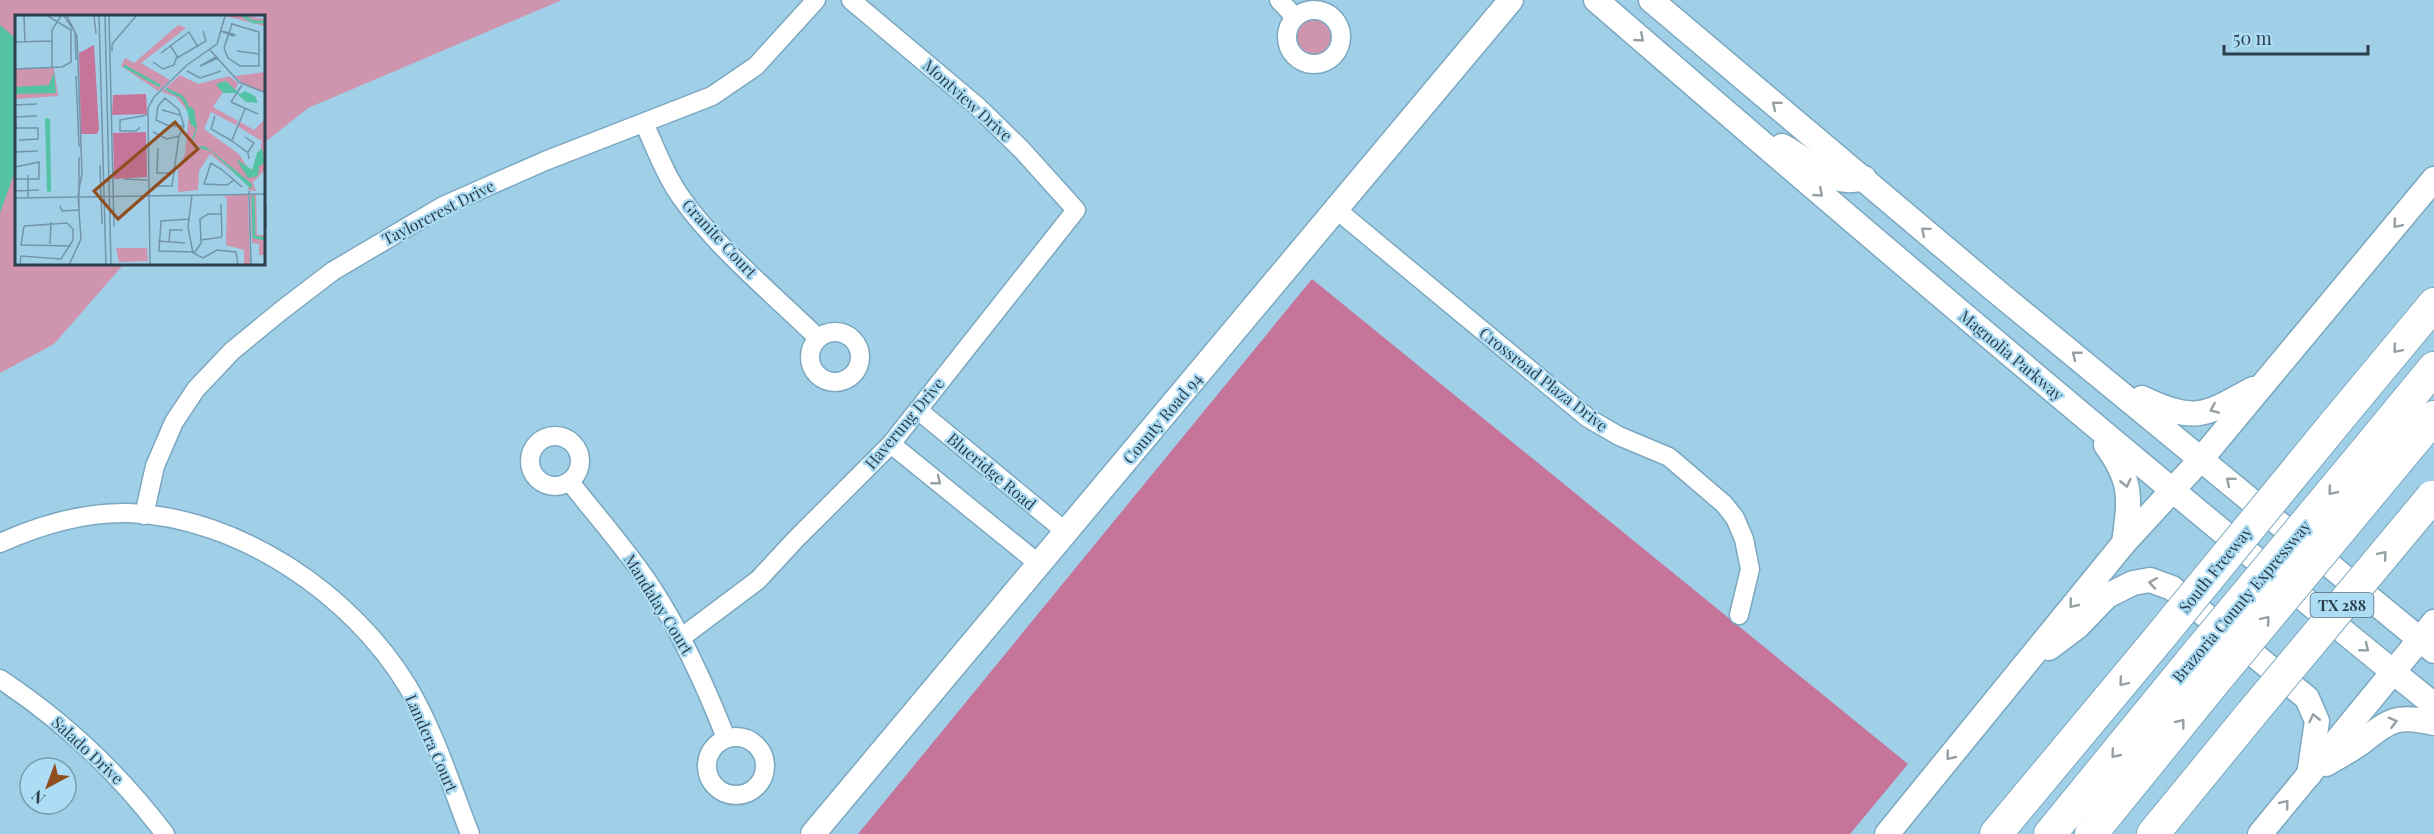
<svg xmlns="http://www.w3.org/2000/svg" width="2434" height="834" font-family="'Playfair Display',serif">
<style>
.green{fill:#cf94ae}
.forest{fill:#c7749a}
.water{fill:#53c3a3}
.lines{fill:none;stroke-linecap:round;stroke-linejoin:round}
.street-casing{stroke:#7ba8c0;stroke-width:21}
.secondary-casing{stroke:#7ba8c0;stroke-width:27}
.highway-casing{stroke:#7ba8c0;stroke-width:34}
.street{stroke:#fff;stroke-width:18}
.secondary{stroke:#fff;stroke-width:24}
.highway{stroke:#fff;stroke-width:32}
.highway-bridge-casing{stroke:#7ba8c0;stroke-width:34;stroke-linecap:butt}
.highway-bridge{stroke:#fff;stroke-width:32}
.oneway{stroke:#969fa4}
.labels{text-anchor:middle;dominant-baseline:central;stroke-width:4.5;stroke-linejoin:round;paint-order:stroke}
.shield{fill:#addcf5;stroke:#536e7d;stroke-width:1.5}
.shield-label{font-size:15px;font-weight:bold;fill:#2c3f4a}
.street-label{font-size:16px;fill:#2c3f4a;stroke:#addcf5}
.inset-river{fill:none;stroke:#53c3a3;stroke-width:3}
.inset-road{fill:none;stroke:#7295a9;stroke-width:1.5}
.view{fill:#904d1e;fill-opacity:0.15;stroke:#904d1e;stroke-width:3}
.inset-edge{fill:none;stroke:#2c3f4a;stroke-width:3}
</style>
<rect width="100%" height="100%" fill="#a0cfe8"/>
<g class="green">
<polygon points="0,0 562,0 308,108 264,143 264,16 16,16 16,264 124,264 54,344 0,373"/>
<circle cx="1315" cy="38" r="24"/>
</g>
<polygon class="forest" points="1312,279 1908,764 1850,834 858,834"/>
<polygon class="water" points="0,25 16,39 16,168 0,213"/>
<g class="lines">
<defs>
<g id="street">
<polyline points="1279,0 1295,17"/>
<circle cx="1314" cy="37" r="27"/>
<path d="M 644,123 C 656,149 666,177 683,200 C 717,248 775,296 818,338"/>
<polyline points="1337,210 1588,418 1619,436 1669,457 1724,504 1735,518 1744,539 1750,569 1739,615"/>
<circle cx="835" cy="357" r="25"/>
<polyline points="918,410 1066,532"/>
<circle cx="555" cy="461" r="25"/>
<polyline points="891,444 1039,564"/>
<path d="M 570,482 C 598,518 629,552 654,591 C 684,638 706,687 726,738"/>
<polyline points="144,515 155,466 174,422 196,389 232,351 282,310 333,271 443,206 545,161 712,96 756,66 816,0"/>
<path d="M 0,543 C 40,525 83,512 128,513 C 239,517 352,594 408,687 C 435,733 451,785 470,834"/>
<polyline points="682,637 758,580 795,540 891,444 1076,210 1022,150 978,107 851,0"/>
<path d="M 0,679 C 65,722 118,772 165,834"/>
<circle cx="736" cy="766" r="29"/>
</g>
<g id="secondary">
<path d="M 1596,0 C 1872,239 2150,475 2434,705"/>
<polyline points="1651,0 1990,286 2434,651"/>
<path d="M 1782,146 C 1811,161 1829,188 1864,178"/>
<path d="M 2142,398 C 2195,423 2204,416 2253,389"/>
<path d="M 2106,445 C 2133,482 2130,499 2124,543"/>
<polyline points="2049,648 2077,627 2107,596 2133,583 2150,580 2172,588 2307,698 2317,721 2309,775"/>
<path d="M 2326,764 C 2338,757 2351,750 2362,742 C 2390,720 2397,714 2434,723"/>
<polyline points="813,834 1511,0"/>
<polyline points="1887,834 2124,543 2202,458 2434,179"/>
<polyline points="2260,834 2434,622"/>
</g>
<g id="highway">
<polyline points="2336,422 2434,304"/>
<polyline points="2369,447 2434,368"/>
<polyline points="2394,465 2434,417"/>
<polyline points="1996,834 2160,637"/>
<polyline points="2050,834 2192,660"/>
<polyline points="2091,834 2215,681"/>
<polyline points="2153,834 2252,713"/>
</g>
</defs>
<use href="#street" class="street-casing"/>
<use href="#secondary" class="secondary-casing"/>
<use href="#highway" class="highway-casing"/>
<use href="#street" class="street"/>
<use href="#secondary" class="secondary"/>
<use href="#highway" class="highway"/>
<defs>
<g id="highway-bridge">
<polyline points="2160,637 2336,422"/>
<polyline points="2192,660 2369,447"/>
<polyline points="2215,681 2394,465"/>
<polyline points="2252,713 2432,497"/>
</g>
</defs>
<use href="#highway-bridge" class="highway-bridge-casing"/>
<use href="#highway-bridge" class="highway-bridge"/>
</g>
<defs><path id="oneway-chevron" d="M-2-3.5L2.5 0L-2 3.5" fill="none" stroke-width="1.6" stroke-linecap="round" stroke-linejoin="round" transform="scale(1.5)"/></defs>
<g class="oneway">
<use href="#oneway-chevron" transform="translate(1640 38) rotate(41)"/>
<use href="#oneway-chevron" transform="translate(1776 105) rotate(-140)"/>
<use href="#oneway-chevron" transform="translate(1819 193) rotate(41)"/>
<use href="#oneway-chevron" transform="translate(2397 224) rotate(130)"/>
<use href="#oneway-chevron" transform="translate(1925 231) rotate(-140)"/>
<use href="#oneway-chevron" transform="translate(2397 349) rotate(130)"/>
<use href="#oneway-chevron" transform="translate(2076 355) rotate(-141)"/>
<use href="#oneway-chevron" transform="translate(2214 409) rotate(157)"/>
<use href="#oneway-chevron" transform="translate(937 481) rotate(39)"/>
<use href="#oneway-chevron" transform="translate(2230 481) rotate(-140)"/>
<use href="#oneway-chevron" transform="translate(2126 483) rotate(77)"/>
<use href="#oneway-chevron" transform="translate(2332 491) rotate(130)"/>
<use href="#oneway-chevron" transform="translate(2383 555) rotate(-50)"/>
<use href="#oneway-chevron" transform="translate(2153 583) rotate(-171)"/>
<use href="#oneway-chevron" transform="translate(2073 604) rotate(129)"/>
<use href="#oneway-chevron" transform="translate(2266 620) rotate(-50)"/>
<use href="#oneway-chevron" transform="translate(2365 648) rotate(39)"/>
<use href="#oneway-chevron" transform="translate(2123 682) rotate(130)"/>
<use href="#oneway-chevron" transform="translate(2314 718) rotate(-103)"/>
<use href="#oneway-chevron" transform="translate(2393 722) rotate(-14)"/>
<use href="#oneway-chevron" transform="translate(2181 723) rotate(-51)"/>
<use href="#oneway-chevron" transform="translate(2115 754) rotate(129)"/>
<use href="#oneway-chevron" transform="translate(1950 756) rotate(129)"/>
<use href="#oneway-chevron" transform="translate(2285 804) rotate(-50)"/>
</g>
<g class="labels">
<rect class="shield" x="2310.5" y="593" width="63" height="24" rx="4.5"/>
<g class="shield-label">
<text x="2342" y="605">TX 288</text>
</g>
<g class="street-label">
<text transform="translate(968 100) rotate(42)">Montview Drive</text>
<text transform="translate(438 212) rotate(-27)">Taylorcrest Drive</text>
<text transform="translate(720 238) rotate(47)">Granite Court</text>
<text transform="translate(2012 355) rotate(40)">Magnolia Parkway</text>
<text transform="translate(1544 379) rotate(38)">Crossroad Plaza Drive</text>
<text transform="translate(1162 418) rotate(-50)">County Road 94</text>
<text transform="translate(904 423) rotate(-50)">Haverung Drive</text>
<text transform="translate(992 471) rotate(40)">Blueridge Road</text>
<text transform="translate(2215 569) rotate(-51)">South Freeway</text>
<text transform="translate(2241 601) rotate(-50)">Brazoria County Expressway</text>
<text transform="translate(659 604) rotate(58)">Mandalay Court</text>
<text transform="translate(432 743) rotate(66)">Landera Court</text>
<text transform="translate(88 750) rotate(43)">Salado Drive</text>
</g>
</g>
<g transform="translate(15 15)">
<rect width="250" height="250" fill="#a0cfe8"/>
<path d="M 211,1 L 232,1 L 250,4 L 250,77 L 233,72 L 219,61 L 250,57 L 249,11 ZM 163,10 L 171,13 L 126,48 L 155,65 L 143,76 L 106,51 L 110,43 L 119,48 ZM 39,53 L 43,81 L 0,84 L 0,54 ZM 165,60 L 183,69 L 214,61 L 223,68 L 220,76 L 210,74 L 198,92 L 223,106 L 221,110 L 196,97 L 189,114 L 224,139 L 234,155 L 242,151 L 247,126 L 222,111 L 225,107 L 239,115 L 250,104 L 250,155 L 238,167 L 241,176 L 233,175 L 234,170 L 195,139 L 184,156 L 183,175 L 163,177 L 163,155 L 170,139 L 174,98 L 161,82 L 146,77 ZM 233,179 L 235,250 L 229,250 L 229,235 L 211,230 L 212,184 L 209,181 ZM 235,179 L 241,180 L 242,220 L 250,220 L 250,240 L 244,240 L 244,229 L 237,228 ZM 101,233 L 132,233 L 133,246 L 104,247 Z" fill="#cf94ae"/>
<path d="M 79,30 L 84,114 L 82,119 L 66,119 L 64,38 ZM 131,79 L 132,99 L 97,100 L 98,80 ZM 131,117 L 132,162 L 99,164 L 98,118 Z" fill="#c7749a"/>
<path d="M 39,57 L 41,78 L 0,79 L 0,72 L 34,70 ZM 211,66 L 225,79 L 230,76 L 240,81 L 243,88 L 231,87 L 221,78 L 208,78 L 201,69 ZM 170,89 L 179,94 L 182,114 L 178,126 L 181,132 L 189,131 L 197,136 L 237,169 L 236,174 L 196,136 L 180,132 L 177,124 L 181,113 L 176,110 ZM 30,103 L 35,104 L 36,177 L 32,176 ZM 247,133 L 250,148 L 244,151 L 243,161 L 233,163 L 221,144 L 237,155 L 242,138 Z" fill="#53c3a3"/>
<path class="inset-river" d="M 228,1 L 239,7 L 251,7M 109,51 L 145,71M 151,74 L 167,82 L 172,90M 238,181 L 239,222 L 251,224"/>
<path class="inset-road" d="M 9,1 L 10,27M 49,1 L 60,17 L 61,45M 52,1 L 62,21 L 67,158 L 63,181 L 66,224 L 54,250M 79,1 L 81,19M 84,1 L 91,250M 90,1 L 96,250M 94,1 L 99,212M 217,9 L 244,17 L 244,51 L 225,51 L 213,43 L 209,33 ZM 206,16 L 218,19 L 220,20 L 218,21 ZM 0,27 L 37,26M 195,35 L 224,67 L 251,78M 97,36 L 97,29 L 121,1M 222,36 L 244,39M 146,38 L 174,17 L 183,32M 201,42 L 185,51 L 203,43M 162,43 L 191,26 L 188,16M 138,47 L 148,54 L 159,50 L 162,41 L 155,30M 37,53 L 37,15 L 46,1M 0,54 L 47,52 L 56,47 L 56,15 L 33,1M 175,58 L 172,56 L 185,63 L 206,56M 61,61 L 64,132M 216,87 L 243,99M 216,87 L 227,70M 147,95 L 165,100M 200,101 L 196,114 L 217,126M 0,102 L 22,101M 125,112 L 121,116 L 105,116 L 105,105 L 132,100M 0,113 L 23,113 L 23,124 L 4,125M 1,113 L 0,90 L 22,89M 138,117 L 152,124 L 164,121M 164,121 L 169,111 L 164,95 L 150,83 L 143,91 L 141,105 L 154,111 L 169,111M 230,122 L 239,128 L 233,137M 217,125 L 230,94M 217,126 L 233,138 L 234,144M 143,133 L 142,158 L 157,158M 0,137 L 23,136M 85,150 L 87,209M 0,152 L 24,147 L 24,164 L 0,164M 13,160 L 13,183M 109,164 L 133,165M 219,165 L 212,170 L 189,169 L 196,148 L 206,154 L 219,165 L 227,172M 140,171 L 157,171 L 164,121M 0,176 L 24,175M 234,176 L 236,250M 177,180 L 173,212 L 178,238 L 188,243 L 202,235 L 221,237 L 223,250M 0,183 L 251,179M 206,189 L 207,222M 251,190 L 251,213M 45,191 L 47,196 L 65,195M 64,194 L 64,142M 175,204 L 146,206 L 144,236 L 180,237 L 186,228 L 185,204 L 193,199 L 206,199M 9,211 L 6,230 L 56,231M 186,225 L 207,222M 143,226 L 170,228M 154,226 L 155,215 L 168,215M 35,229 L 36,207M 5,250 L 6,241 L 46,244 L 58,225 L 58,214 L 52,208 L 9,211M 135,250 L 133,93 L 139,82 L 172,50 L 202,29 L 210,1"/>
<path class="view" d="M 160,107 L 183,134 L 103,204 L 79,176 Z"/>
<rect width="250" height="250" class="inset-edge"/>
</g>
<g transform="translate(48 786) rotate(221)"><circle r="28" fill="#addcf5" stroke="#799db1" stroke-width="1.5"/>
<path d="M0-4.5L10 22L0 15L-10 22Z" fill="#904d1e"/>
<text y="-9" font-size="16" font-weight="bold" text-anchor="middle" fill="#2c3f4a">N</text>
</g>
<path d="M2224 45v9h144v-9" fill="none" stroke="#2c3f4a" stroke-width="3"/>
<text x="2233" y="45" font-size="18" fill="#2c3f4a" stroke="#addcf5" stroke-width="4.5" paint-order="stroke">50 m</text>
</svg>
